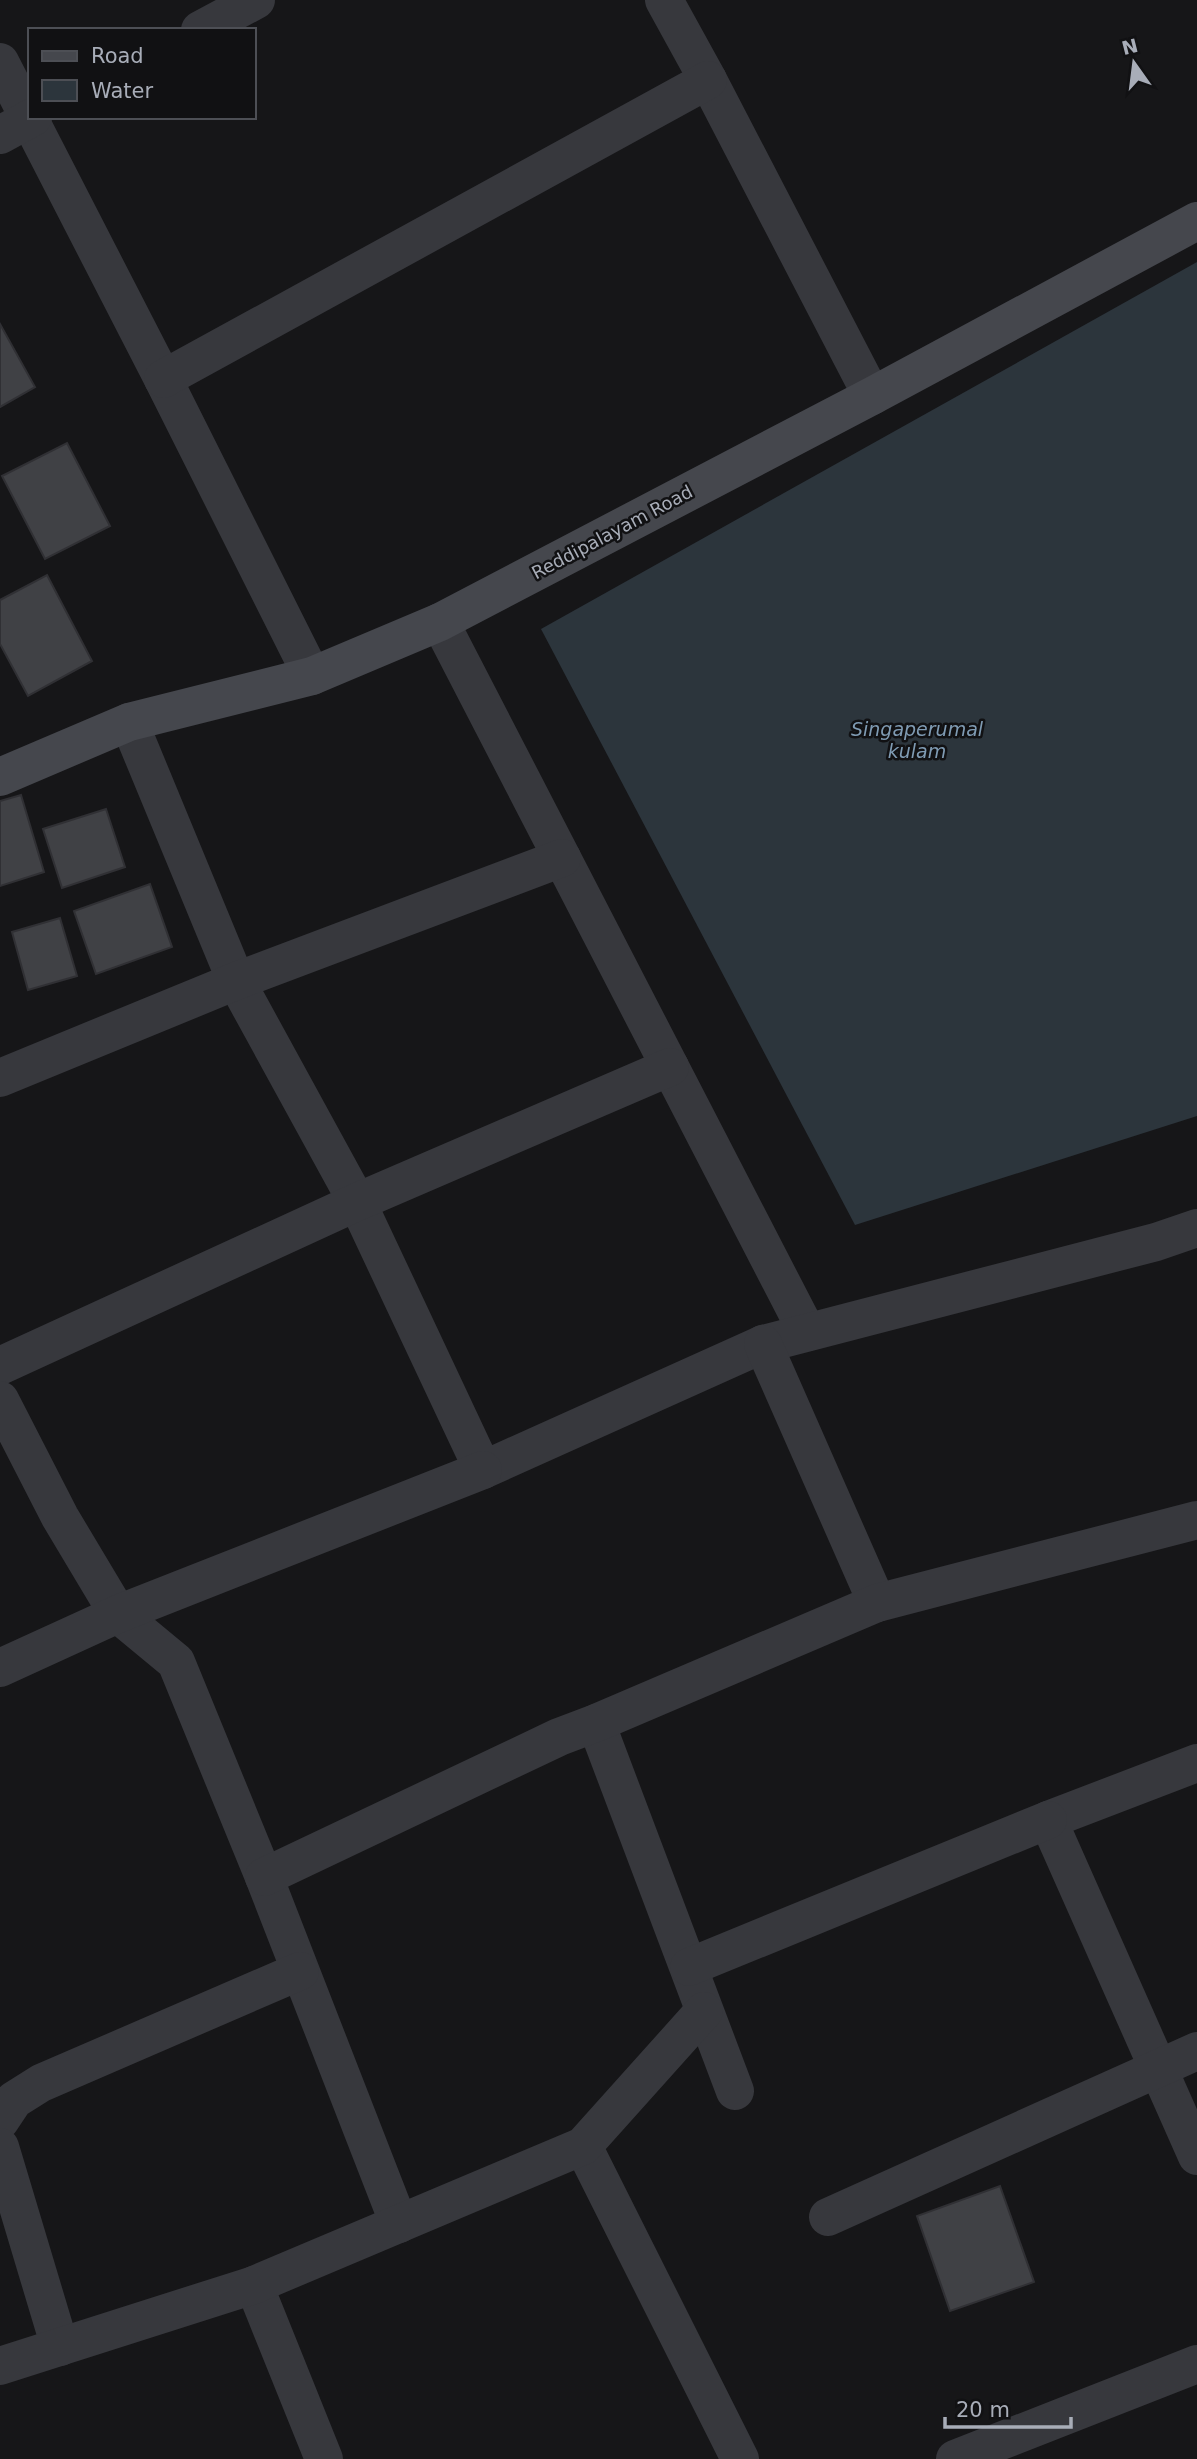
<svg xmlns="http://www.w3.org/2000/svg" width="1197" height="2459" font-family="'DejaVu Sans',sans-serif">
<style>
.water{fill:#2c353c}
.building{fill:#404145;stroke:#303034;stroke-width:2}
.lines{fill:none;stroke-linecap:round;stroke-linejoin:round}
.street{stroke:#37383d;stroke-width:38}
.secondary{stroke:#45474d;stroke-width:38}
.labels{text-anchor:middle;dominant-baseline:central;stroke-width:5;stroke-linejoin:round;paint-order:stroke}
.street-label{font-size:18px;fill:#a8adb8;stroke:#111113}
.water-label{font-size:19px;font-style:italic;fill:#7f9bb3;stroke:#111113}
</style>
<rect width="100%" height="100%" fill="#161618"/>
<polygon class="water" points="1197,262 1197,1116 855,1225 541,629"/>
<g class="building">
<polygon points="0,324 35,387 0,407"/>
<polygon points="67,443 110,526 45,559 2,476"/>
<polygon points="47,575 92,661 28,696 0,644 0,600"/>
<polygon points="21,795 44,872 0,886 0,801"/>
<polygon points="106,809 125,867 62,888 43,829"/>
<polygon points="150,884 172,947 96,974 74,911"/>
<polygon points="60,918 77,976 28,990 12,932"/>
<polygon points="1000,2186 1034,2282 950,2311 917,2216"/>
</g>
<g class="lines">
<g class="street">
<polyline points="664,0 708,80 872,396"/>
<polyline points="200,30 256,0"/>
<polyline points="0,62 163,379 312,676"/>
<polyline points="0,135 33,117"/>
<polyline points="163,379 708,80"/>
<polyline points="440,622 807,1332"/>
<polyline points="129,722 236,981 357,1202 483,1470 763,1344 1156,1242 1197,1228"/>
<polyline points="0,1078 236,981 562,858"/>
<polyline points="763,1344 877,1603"/>
<polyline points="0,1366 357,1202 670,1067"/>
<polyline points="0,1400 60,1517 118,1614 176,1662 264,1877 399,2224"/>
<polyline points="0,1668 118,1614 483,1470"/>
<polyline points="596,1723 735,2091"/>
<polyline points="1197,1763 1048,1820 1197,2156"/>
<polyline points="264,1877 559,1737 596,1723 877,1603 1197,1520"/>
<polyline points="689,1967 1048,1820"/>
<polyline points="0,2121 14,2100 41,2083 300,1971"/>
<polyline points="583,2146 740,2459"/>
<polyline points="0,2147 60,2347"/>
<polyline points="828,2217 1197,2051"/>
<polyline points="254,2285 324,2459"/>
<polyline points="0,2366 254,2285 583,2146 704,2011"/>
<polyline points="955,2459 1197,2364"/>
</g>
<polyline class="secondary" points="0,777 129,722 312,676 440,622 872,396 1197,221"/>
</g>
<g class="labels">
<g class="street-label">
<text transform="translate(612 532) rotate(-28)">Reddipalayam Road</text>
</g>
<g class="water-label">
<text x="917" y="729">Singaperumal<tspan x="917" dy="22">kulam</tspan></text>
</g>
</g>
<rect x="28" y="28" width="228" height="91" fill="#111113" stroke="#4d4f55" stroke-width="2"/>
<rect x="42" y="51" width="35" height="10" fill="#45474d" stroke="#4d4f55" stroke-width="2"/>
<text x="91" y="63" font-size="21" fill="#a8adb8">Road</text>
<rect x="42" y="80" width="35" height="21" fill="#2c353c" stroke="#4d4f55" stroke-width="2"/>
<text x="91" y="98" font-size="21" fill="#a8adb8">Water</text>
<g transform="translate(1134 63) rotate(346)" stroke="#111113" stroke-width="5" paint-order="stroke">
<path d="M0-5L12 26L0 18L-12 26Z" fill="#a8adb8"/>
<text y="-10" font-size="19" font-weight="bold" text-anchor="middle" fill="#a8adb8">N</text>
</g>
<path d="M945 2417v10h126v-10" fill="none" stroke="#a8adb8" stroke-width="3.5"/>
<text x="956" y="2417" font-size="21" fill="#a8adb8" stroke="#111113" stroke-width="5" paint-order="stroke">20 m</text>
</svg>
